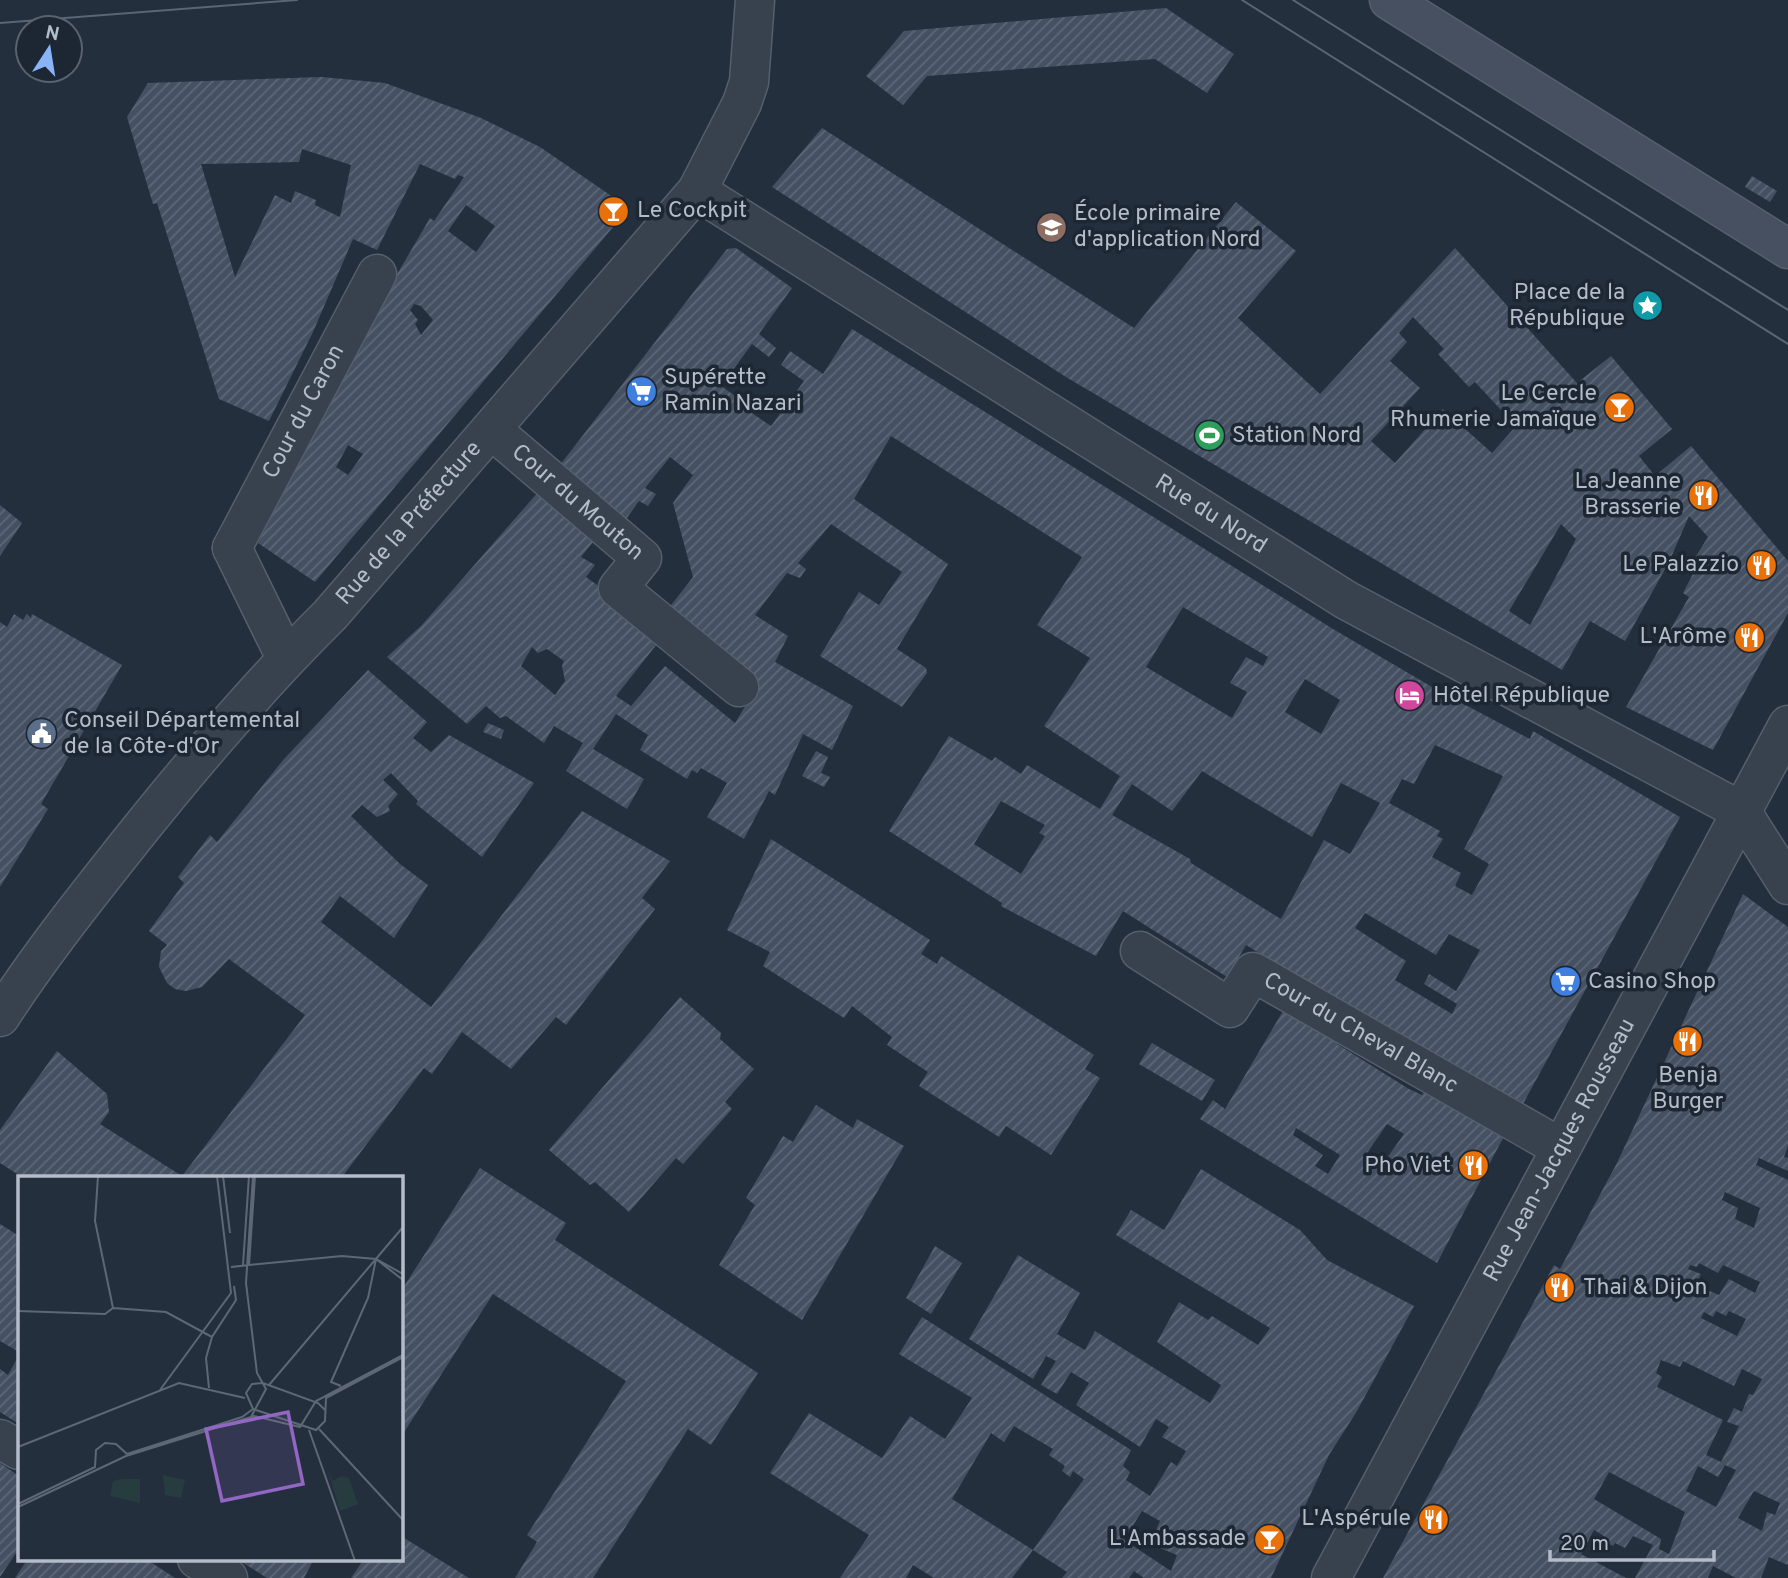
<svg xmlns="http://www.w3.org/2000/svg" width="1788" height="1578" font-family="Overpass,sans-serif">
<style>
.building{fill:url(#building-hatch);fill-rule:evenodd}
.lines{fill:none;stroke-linecap:round;stroke-linejoin:round}
.pedestrian-casing{stroke:#565f6c;stroke-width:41}
.minor-casing{stroke:#565f6c;stroke-width:41}
.secondary-casing{stroke:#565f6c;stroke-width:41}
.pedestrian{stroke:#38414e;stroke-width:38}
.minor{stroke:#38414e;stroke-width:38}
.secondary{stroke:#465061;stroke-width:38}
.tram{stroke:#5a6575;stroke-width:2}
.labels{text-anchor:middle;dominant-baseline:central;stroke-width:7;stroke-linejoin:round;paint-order:stroke}
.poi-label{font-size:23px;fill:#b4bcc9;stroke:#1d2633;text-anchor:start}
.street-label{font-size:23px;fill:#b4bcc9;stroke:#1d2633}
.inset-road{fill:none;stroke:#5e6776;stroke-width:2}
.view{fill:#9266c3;fill-opacity:0.15;stroke:#9266c3;stroke-width:3.5}
.inset-edge{fill:none;stroke:#b4bcc9;stroke-width:3.5}
</style>
<defs>
<pattern id="building-hatch" width="6" height="6" patternUnits="userSpaceOnUse" patternTransform="scale(1.75)"><rect width="6" height="6" fill="#455162"/><path d="M-1 1l2-2M0 6l6-6M5 7l2-2" fill="none" stroke="#5d6877"/></pattern>
</defs>
<rect width="100%" height="100%" fill="#242f3e"/>
<g class="building">
<polygon points="1166,8 1234,54 1207,93 1155,59 927,76 903,105 866,76 904,31"/>
<path d="M 322,77 L 385,83 L 481,118 L 540,147 L 629,208 L 315,582 L 258,543 L 372,317 L 430,218 L 434,221 L 464,177 L 458,175 L 455,179 L 420,164 L 377,250 L 353,239 L 313,332 L 269,421 L 219,399 L 157,203 L 153,204 L 127,117 L 148,83 ZM 302,149 L 351,165 L 340,217 L 315,205 L 316,200 L 295,191 L 291,203 L 275,195 L 235,277 L 201,164 L 299,162 ZM 466,205 L 495,226 L 476,252 L 448,231 ZM 414,304 L 421,306 L 433,320 L 421,335 L 415,324 L 418,320 L 410,310 ZM 348,445 L 363,454 L 348,475 L 336,467 Z"/>
<path d="M 822,128 L 1134,328 L 1236,202 L 1296,251 L 1238,318 L 1320,394 L 1455,248 L 1577,383 L 1611,356 L 1672,429 L 1639,456 L 1655,476 L 1691,446 L 1788,561 L 1788,613 L 1713,750 L 1626,707 L 1689,597 L 1683,593 L 1695,570 L 1689,567 L 1708,537 L 1689,516 L 1669,562 L 1625,641 L 1590,621 L 1562,670 L 1066,377 L 772,187 ZM 1413,317 L 1444,349 L 1438,354 L 1469,387 L 1475,382 L 1516,426 L 1492,453 L 1443,409 L 1395,463 L 1371,441 L 1420,388 L 1390,361 L 1407,342 L 1399,333 ZM 1561,524 L 1576,539 L 1530,625 L 1509,611 Z"/>
<polygon points="1752,176 1777,191 1770,202 1745,187"/>
<path d="M 736,248 L 792,288 L 759,334 L 776,348 L 769,357 L 752,344 L 721,386 L 738,398 L 737,403 L 771,426 L 804,381 L 781,365 L 790,351 L 823,374 L 852,329 L 1333,629 L 1439,691 L 1530,739 L 1533,731 L 1680,817 L 1518,1113 L 1246,945 L 1227,977 L 1123,911 L 1096,956 L 1001,906 L 1002,903 L 889,831 L 949,736 L 992,761 L 995,757 L 1021,774 L 1027,765 L 1100,809 L 1120,776 L 1044,726 L 1090,658 L 1037,625 L 1082,557 L 891,436 L 854,499 L 948,564 L 897,649 L 926,668 L 927,673 L 902,707 L 820,656 L 859,592 L 879,605 L 902,572 L 831,524 L 798,563 L 806,569 L 800,578 L 787,573 L 755,615 L 788,636 L 775,662 L 853,706 L 832,750 L 803,734 L 775,795 L 769,791 L 744,839 L 707,817 L 727,783 L 701,768 L 697,773 L 692,770 L 687,779 L 640,750 L 648,735 L 616,714 L 593,749 L 644,779 L 627,809 L 566,771 L 583,743 L 554,726 L 544,743 L 506,716 L 500,718 L 486,706 L 467,724 L 387,657 L 422,625 L 540,490 L 597,537 L 581,557 L 595,565 L 586,577 L 643,618 L 645,635 L 657,644 L 616,696 L 631,706 L 665,666 L 735,723 L 747,703 L 665,613 L 693,577 L 673,503 L 693,475 L 670,457 L 645,488 L 656,494 L 648,506 L 639,501 L 622,525 L 553,474 L 727,249 ZM 1183,607 L 1268,657 L 1263,666 L 1246,657 L 1230,683 L 1247,692 L 1232,718 L 1146,667 ZM 532,647 L 538,653 L 547,649 L 564,661 L 562,666 L 565,681 L 555,695 L 521,666 ZM 1305,679 L 1340,700 L 1321,734 L 1285,712 ZM 1435,745 L 1503,776 L 1464,849 L 1489,864 L 1472,895 L 1455,886 L 1461,873 L 1432,857 L 1443,839 L 1437,836 L 1440,831 L 1389,803 L 1402,779 L 1414,784 ZM 1202,771 L 1312,837 L 1341,783 L 1380,803 L 1350,854 L 1324,840 L 1281,919 L 1191,863 L 1190,859 L 1112,815 L 1132,784 L 1172,811 ZM 1001,801 L 1045,825 L 1039,833 L 1045,836 L 1021,874 L 974,844 ZM 1365,913 L 1436,955 L 1449,934 L 1480,950 L 1456,991 L 1429,974 L 1424,984 L 1457,1004 L 1452,1014 L 1395,980 L 1406,961 L 1355,928 Z"/>
<polygon points="0,505 22,523 0,556"/>
<polygon points="14,614 23,620 27,614 31,618 32,614 122,665 41,804 48,809 0,887 0,622 7,627"/>
<polygon points="368,670 427,722 413,738 431,752 449,735 534,783 482,857 416,804 418,801 391,773 383,780 398,794 388,806 390,811 377,817 362,805 351,816 400,864 428,885 394,938 340,896 321,922 431,1007 582,811 670,861 642,898 655,909 566,1025 556,1017 511,1069 462,1032 432,1074 424,1068 342,1177 22,1177 0,1163 0,1130 57,1051 107,1094 109,1112 100,1124 182,1176 305,1015 229,959 202,987 186,991 175,989 167,983 159,967 161,951 167,945 149,931 184,883 178,877 210,835 217,842 284,759"/>
<polygon points="488,723 504,730 501,739 483,732"/>
<polygon points="816,751 828,757 821,773 830,777 824,787 802,776"/>
<polygon points="771,839 930,940 921,954 937,964 941,956 1094,1055 1085,1069 1100,1078 1051,1155 1006,1126 999,1137 919,1086 928,1072 887,1045 892,1037 852,1006 844,1018 763,966 770,952 727,930"/>
<path d="M 1743,894 L 1788,927 L 1788,1146 L 1784,1157 L 1788,1158 L 1788,1171 L 1759,1158 L 1756,1165 L 1788,1180 L 1788,1565 L 1769,1557 L 1761,1578 L 1736,1578 L 1713,1566 L 1708,1578 L 1635,1578 L 1653,1545 L 1633,1536 L 1625,1548 L 1615,1543 L 1613,1546 L 1605,1542 L 1607,1538 L 1594,1530 L 1581,1554 L 1626,1578 L 1383,1578 L 1554,1265 L 1560,1269 L 1617,1163 ZM 1725,1192 L 1760,1208 L 1754,1228 L 1735,1219 L 1738,1208 L 1722,1200 ZM 1699,1263 L 1718,1273 L 1723,1265 L 1760,1282 L 1755,1293 L 1729,1279 L 1719,1295 L 1696,1285 L 1701,1274 L 1688,1269 L 1690,1265 L 1697,1267 ZM 1716,1311 L 1726,1316 L 1729,1311 L 1746,1319 L 1737,1336 L 1701,1318 L 1704,1312 L 1713,1317 ZM 1661,1360 L 1680,1367 L 1683,1361 L 1734,1386 L 1742,1369 L 1762,1379 L 1753,1395 L 1749,1394 L 1742,1412 L 1734,1408 L 1727,1422 L 1739,1426 L 1721,1462 L 1706,1455 L 1723,1420 L 1657,1387 L 1662,1377 L 1656,1373 ZM 1725,1465 L 1736,1470 L 1716,1507 L 1686,1491 L 1698,1466 L 1718,1477 ZM 1609,1472 L 1685,1512 L 1669,1554 L 1659,1549 L 1661,1539 L 1594,1499 ZM 1754,1491 L 1780,1503 L 1775,1515 L 1767,1512 L 1762,1531 L 1738,1518 Z"/>
<polygon points="680,997 721,1033 720,1039 754,1069 725,1102 732,1109 683,1164 676,1158 629,1212 595,1182 590,1185 549,1150"/>
<path d="M 1286,1006 L 1340,1039 L 1337,1044 L 1409,1089 L 1422,1095 L 1433,1079 L 1510,1125 L 1437,1263 L 1200,1119 L 1213,1100 L 1225,1109 ZM 1387,1124 L 1404,1134 L 1382,1165 L 1365,1156 ZM 1296,1128 L 1340,1155 L 1328,1174 L 1315,1166 L 1323,1155 L 1293,1135 Z"/>
<polygon points="1152,1043 1215,1080 1202,1101 1139,1064"/>
<polygon points="816,1105 853,1128 857,1119 904,1146 802,1320 719,1265 755,1205 746,1198 783,1136 793,1142"/>
<polygon points="480,1168 566,1223 555,1240 758,1373 711,1445 688,1429 593,1578 515,1578 537,1542 527,1535 626,1381 493,1294 401,1437 401,1291"/>
<path d="M 1201,1169 L 1300,1230 L 1327,1260 L 1414,1306 L 1357,1411 L 1329,1455 L 1271,1578 L 1144,1578 L 1134,1571 L 1129,1578 L 1062,1578 L 1067,1572 L 1033,1550 L 1084,1479 L 1073,1471 L 1070,1477 L 1062,1471 L 1065,1466 L 1049,1455 L 1053,1449 L 1014,1426 L 1004,1442 L 991,1433 L 952,1499 L 1033,1550 L 1012,1578 L 934,1578 L 913,1565 L 906,1578 L 840,1578 L 869,1535 L 770,1473 L 809,1413 L 882,1458 L 910,1416 L 945,1439 L 972,1398 L 899,1354 L 922,1317 L 1131,1450 L 1123,1466 L 1130,1472 L 1126,1480 L 1150,1496 L 1171,1462 L 1177,1466 L 1186,1451 L 1162,1437 L 1169,1427 L 1156,1419 L 1140,1447 L 1076,1405 L 1089,1383 L 1071,1372 L 1057,1394 L 1041,1385 L 1056,1361 L 1046,1356 L 1033,1379 L 969,1339 L 1018,1255 L 1080,1293 L 1057,1334 L 1085,1350 L 1095,1331 L 1210,1403 L 1221,1385 L 1157,1342 L 1179,1302 L 1208,1320 L 1212,1316 L 1258,1345 L 1270,1328 L 1116,1235 L 1131,1210 L 1164,1230 ZM 1142,1511 L 1160,1521 L 1150,1544 L 1177,1555 L 1171,1571 L 1124,1540 Z"/>
<polygon points="0,1224 19,1236 19,1352 0,1341"/>
<polygon points="935,1246 962,1263 931,1314 906,1298"/>
<polygon points="19,1355 19,1424 0,1412 0,1369 8,1375"/>
<polygon points="0,1463 19,1476 19,1556 16,1553 0,1577"/>
<polygon points="401,1536 469,1578 351,1578 364,1559 401,1559"/>
<polygon points="24,1559 146,1559 175,1578 15,1578 27,1560"/>
<polygon points="237,1559 314,1559 304,1578 267,1578"/>
</g>
<g class="lines">
<defs>
<g id="pedestrian">
<path id="s1" d="M 492,430 L 642,558 L 618,588 L 739,687"/>
<path id="s2" d="M 232,548 L 377,274"/>
</g>
<g id="minor">
<path id="s3" d="M 697,191 L 1346,600 L 1741,811 L 1788,885"/>
<polyline points="232,548 286,658"/>
<path id="s4" d="M 1140,951 L 1230,1008 L 1253,972 L 1561,1148"/>
<path id="s5" d="M 0,1017 C 40,955 85,899 130,842 C 193,763 258,686 330,615 L 697,191 L 742,103 L 749,82 L 755,0"/>
<polyline points="0,1439 19,1450"/>
<polyline points="197,1559 228,1578"/>
<path id="s6" d="M 1331,1578 L 1788,725"/>
</g>
<polyline id="secondary" points="1389,0 1788,249"/>
</defs>
<use href="#pedestrian" class="pedestrian-casing"/>
<use href="#minor" class="minor-casing"/>
<use href="#secondary" class="secondary-casing"/>
<use href="#pedestrian" class="pedestrian"/>
<use href="#minor" class="minor"/>
<use href="#secondary" class="secondary"/>
<g class="tram">
<polyline points="1242,0 1788,344"/>
<polyline points="1293,0 1788,310"/>
<polyline points="0,23 297,0"/>
</g>
</g>
<defs>
<symbol id="bar-disc" viewBox="-11 -11 22 22"><circle r="9.5" fill="#e8710a" stroke="#1d2633"/><path d="M-6-5H6L.8 .8V4.5H3.5V6h-7V4.5H-.8V.8Z" fill="#fff"/></symbol>
<symbol id="school-disc" viewBox="-11 -11 22 22"><circle r="9.5" fill="#8d6e63" stroke="#1d2633"/><path d="M0-5L7-2L0 1L-7-2ZM-4 1L0 2.5L4 1V4Q0 6-4 4Z" fill="#fff"/></symbol>
<symbol id="sight-disc" viewBox="-11 -11 22 22"><circle r="9.5" fill="#0f9aa8" stroke="#1d2633"/><path d="M0-6L1.8-2.2L6-1.7L2.9 1.2L3.7 5.4L0 3.3L-3.7 5.4L-2.9 1.2L-6-1.7L-1.8-2.2Z" fill="#fff"/></symbol>
<symbol id="supermarket-disc" viewBox="-11 -11 22 22"><circle r="9.5" fill="#3f7fe0" stroke="#1d2633"/><path d="M-6-5.5h2.5l.6 2H6L4.5 2H-2.5L-4.4-4H-6ZM-1.5 3.2a1.3 1.3 0 1 0 .1 0ZM3 3.2a1.3 1.3 0 1 0 .1 0Z" fill="#fff"/></symbol>
<symbol id="stadium-disc" viewBox="-11 -11 22 22"><circle r="9.5" fill="#2e9e5b" stroke="#1d2633"/><path d="M0-5a6.5 5 0 1 0 0 10a6.5 5 0 1 0 0-10ZM-3.5-1.8h7v3.6h-7Z" fill="#fff"/></symbol>
<symbol id="restaurant-disc" viewBox="-11 -11 22 22"><circle r="9.5" fill="#e8710a" stroke="#1d2633"/><path d="M-5-6h1v4h1v-4h1v4h1v-4h1v5L-1.5 .5V6h-2V.5L-5-1ZM5-6V6H3V1.5H1.5Q1.5-4 5-6Z" fill="#fff"/></symbol>
<symbol id="hotel-disc" viewBox="-11 -11 22 22"><circle r="9.5" fill="#d1479c" stroke="#1d2633"/><path d="M-6-4.5h1.5V1H6V5H4.5V3h-9V5H-6ZM-4 0a1.8 1.8 0 1 1 3.6 0ZM.5 0V-2.5h3Q6-2.5 6 0Z" fill="#fff"/></symbol>
<symbol id="civic-disc" viewBox="-11 -11 22 22"><circle r="9.5" fill="#5c6f8a" stroke="#1d2633"/><path d="M-.6-6.5H3V-4.5H.6V-3L4-1V1h2V6H-6V1h2V-1L-.6-3ZM-1.2 2.5V6h2.4V2.5Z" fill="#fff"/></symbol>
</defs>
<g fill-rule="evenodd">
<use href="#bar-disc" x="596" y="194" width="35" height="35"/>
<use href="#school-disc" x="1034" y="210" width="35" height="35"/>
<use href="#sight-disc" x="1630" y="288" width="35" height="35"/>
<use href="#supermarket-disc" x="624" y="374" width="35" height="35"/>
<use href="#bar-disc" x="1602" y="390" width="35" height="35"/>
<use href="#stadium-disc" x="1192" y="418" width="35" height="35"/>
<use href="#restaurant-disc" x="1686" y="478" width="35" height="35"/>
<use href="#restaurant-disc" x="1744" y="548" width="35" height="35"/>
<use href="#restaurant-disc" x="1732" y="620" width="35" height="35"/>
<use href="#hotel-disc" x="1392" y="678" width="35" height="35"/>
<use href="#civic-disc" x="24" y="716" width="35" height="35"/>
<use href="#supermarket-disc" x="1548" y="964" width="35" height="35"/>
<use href="#restaurant-disc" x="1670" y="1024" width="35" height="35"/>
<use href="#restaurant-disc" x="1456" y="1148" width="35" height="35"/>
<use href="#restaurant-disc" x="1542" y="1270" width="35" height="35"/>
<use href="#restaurant-disc" x="1416" y="1502" width="35" height="35"/>
<use href="#bar-disc" x="1252" y="1522" width="35" height="35"/>
</g>
<g class="labels">
<g class="poi-label">
<text x="637" y="211">Le Cockpit</text>
<text x="1074" y="214">École primaire<tspan x="1074" dy="26">d'application Nord</tspan></text>
<text x="1625" y="293" text-anchor="end">Place de la<tspan x="1625" dy="26">République</tspan></text>
<text x="664" y="378">Supérette<tspan x="664" dy="26">Ramin Nazari</tspan></text>
<text x="1597" y="394" text-anchor="end">Le Cercle<tspan x="1597" dy="26">Rhumerie Jamaïque</tspan></text>
<text x="1232" y="436">Station Nord</text>
<text x="1681" y="482" text-anchor="end">La Jeanne<tspan x="1681" dy="26">Brasserie</tspan></text>
<text x="1739" y="565" text-anchor="end">Le Palazzio</text>
<text x="1727" y="637" text-anchor="end">L'Arôme</text>
<text x="1433" y="696">Hôtel République</text>
<text x="64" y="721">Conseil Départemental<tspan x="64" dy="26">de la Côte-d'Or</tspan></text>
<text x="1588" y="982">Casino Shop</text>
<text x="1688" y="1076" text-anchor="middle">Benja<tspan x="1688" dy="26">Burger</tspan></text>
<text x="1451" y="1166" text-anchor="end">Pho Viet</text>
<text x="1583" y="1288">Thai &amp; Dijon</text>
<text x="1411" y="1519" text-anchor="end">L'Aspérule</text>
<text x="1246" y="1539" text-anchor="end">L'Ambassade</text>
</g>
<g class="street-label">
<text stroke="none"><textPath href="#s2" startOffset="154">Cour du Caron</textPath></text>
<text stroke="none"><textPath href="#s1" startOffset="112">Cour du Mouton</textPath></text>
<text stroke="none"><textPath href="#s3" startOffset="607">Rue du Nord</textPath></text>
<text stroke="none"><textPath href="#s5" startOffset="642">Rue de la Préfecture</textPath></text>
<text stroke="none"><textPath href="#s4" startOffset="273">Cour du Cheval Blanc</textPath></text>
<text stroke="none"><textPath href="#s6" startOffset="485">Rue Jean-Jacques Rousseau</textPath></text>
</g>
</g>
<g transform="translate(18 1176)">
<rect width="385" height="385" fill="#242f3e"/>
<path d="M 309,292 L 315,305 L 323,300 L 331,302 L 340,328 L 322,335 ZM 145,299 L 167,304 L 163,322 L 147,319 Z" fill="#263c3f"/>
<path d="M 103,303 L 122,303 L 122,327 L 92,320 L 95,305 Z" fill="#263c3f"/>
<path class="inset-road" d="M 80,0 L 77,45 L 95,132M 205,0 L 212,57M 358,83 L 385,104M 225,89 L 231,0M 231,89 L 324,80 L 358,83 L 385,98M 213,91 L 231,89 L 237,0M 95,132 L 148,136 L 194,161M 0,135 L 87,138 L 95,132M 251,209 L 385,51M 323,210 L 313,206 L 350,122 L 358,83M 191,212 L 188,182 L 194,161 L 218,124 L 216,110M 142,214 L 213,117 L 199,0M 307,234 L 300,227 L 245,207 L 234,208 L 228,217 L 235,233 L 298,254 L 307,245 L 308,222 L 385,181M 233,241 L 248,213 L 239,197 L 228,107 L 235,0M 301,253 L 385,344M 291,254 L 337,385M 0,271 L 161,207 L 227,222M 0,328 L 77,291 L 78,274 L 87,267 L 98,268 L 109,278 L 224,241 L 235,233M 0,331 L 108,280 L 236,240 L 282,251 L 298,225 L 385,179"/>
<path class="view" d="M 270,236 L 285,308 L 204,325 L 188,253 Z"/>
<rect width="385" height="385" class="inset-edge"/>
</g>
<g transform="translate(49 49) rotate(12)"><circle r="33" fill="#1d2633" stroke="#59626f" stroke-width="2"/>
<path d="M0-5L12 26L0 18L-12 26Z" fill="#8ab4f8"/>
<text y="-10" font-size="19" font-weight="bold" text-anchor="middle" fill="#b4bcc9">N</text>
</g>
<path d="M1550 1550v10h164v-10" fill="none" stroke="#b4bcc9" stroke-width="3.5"/>
<text x="1560" y="1550" font-size="21" fill="#b4bcc9" stroke="#1d2633" stroke-width="5" paint-order="stroke">20 m</text>
</svg>
